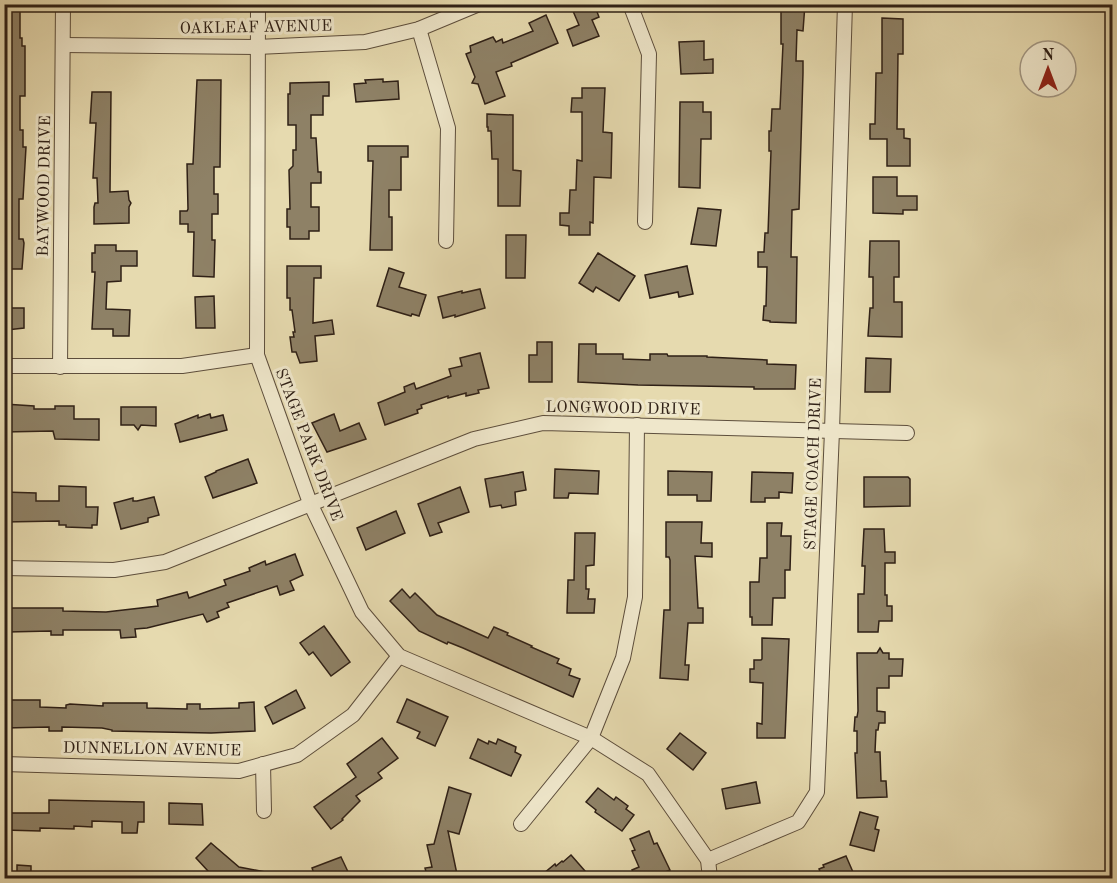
<svg xmlns="http://www.w3.org/2000/svg" width="1117" height="883" font-family="'Old Standard TT',serif">
<style>
.building{fill:#8e8166;stroke:#2f2016;stroke-width:1.5}
.lines{fill:none;stroke-linecap:round;stroke-linejoin:round}
.minor-casing{stroke:#5d4e3c;stroke-width:16}
.minor{stroke:#efe7cb;stroke-width:14}
.labels{text-anchor:middle;dominant-baseline:central;stroke-width:6;stroke-linejoin:round;paint-order:stroke}
.street-label{font-size:16px;fill:#2f2016;stroke:#efe7cb}
</style>
<rect width="100%" height="100%" fill="#e6daaf"/>
<filter id="stains"><feTurbulence type="fractalNoise" baseFrequency=".00333" numOctaves="4"/><feColorMatrix values="0 0 0 0 .2 0 0 0 0 .09 0 0 0 0 .02 0 0 0 .5 -.17"/></filter>
<radialGradient id="worn" r=".72"><stop offset=".6" stop-color="#630" stop-opacity="0"/><stop offset="1" stop-color="#630" stop-opacity=".3"/></radialGradient>
<g class="building">
<polygon points="4,4 20,4 20,38 22,38 22,46 25,46 25,96 20,96 20,130 23,130 23,147 26,147 23,199 19,199 19,239 23,239 24,243 22,269 4,269"/>
<polygon points="570,4 594,4 599,17 592,20 599,36 573,46 567,30 579,25"/>
<polygon points="787,4 805,4 803,31 797,30 796,61 803,61 803,73 799,209 792,210 791,257 797,257 796,323 770,322 770,321 763,320 764,306 766,306 767,267 758,267 758,252 764,252 765,233 768,233 771,151 769,151 769,131 771,131 772,109 780,109 783,44 781,44 781,10 786,10"/>
<polygon points="546,15 558,43 511,63 512,66 496,72 505,96 485,104 478,84 472,83 475,77 466,54 471,52 470,46 493,37 496,42 502,39 503,43 533,31 529,23"/>
<polygon points="882,18 903,19 903,54 898,54 897,129 904,129 904,138 910,139 910,166 887,166 887,139 870,139 870,124 875,124 876,73 882,73"/>
<polygon points="704,41 704,60 713,59 713,73 681,74 679,42"/>
<polygon points="383,79 383,82 398,81 399,99 356,102 354,84 366,83 365,80"/>
<polygon points="197,80 221,80 220,167 214,167 214,194 218,194 218,214 212,214 212,240 215,240 214,277 193,276 194,232 188,232 188,224 180,224 180,211 187,211 188,209 187,164 193,164"/>
<polygon points="329,82 329,96 323,96 323,115 311,115 311,138 316,138 318,172 321,172 321,183 311,183 311,207 319,207 319,231 309,231 309,239 290,239 290,227 287,227 287,209 290,209 289,170 293,166 293,150 296,150 296,125 288,125 288,94 290,94 290,83"/>
<polygon points="582,88 605,88 603,132 612,133 611,178 594,177 593,223 590,222 590,235 569,235 569,226 560,225 560,213 569,213 570,190 576,190 577,160 582,161 582,112 571,112 572,98 582,98"/>
<polygon points="92,92 111,92 110,192 128,191 129,200 131,203 129,207 129,223 94,224 94,207 95,203 98,203 97,178 93,178 96,123 90,123"/>
<polygon points="680,102 703,102 703,112 711,112 711,139 701,139 700,188 679,187"/>
<polygon points="487,114 513,115 513,170 521,171 520,206 498,206 498,159 492,159 491,131 488,131 488,127 487,127"/>
<polygon points="368,146 408,146 408,157 401,157 401,190 389,190 389,217 392,217 392,250 370,250 373,161 368,161"/>
<polygon points="873,177 897,177 897,196 917,196 917,210 903,210 903,214 873,213"/>
<polygon points="698,208 721,210 716,246 691,244"/>
<polygon points="506,235 526,235 525,278 506,278"/>
<polygon points="870,241 899,241 899,277 894,277 894,302 902,302 902,337 868,336 870,308 873,308 873,277 869,277"/>
<polygon points="95,245 116,245 116,251 137,251 137,266 121,266 121,281 107,282 106,309 130,310 129,336 113,336 113,329 92,329 95,272 92,272 92,253 95,253"/>
<polygon points="598,253 635,276 619,301 596,287 593,292 579,283"/>
<polygon points="287,266 321,266 321,278 314,278 313,323 332,320 334,334 315,336 317,361 300,363 296,352 292,352 290,337 294,337 293,332 295,332 292,310 290,310 290,298 287,298"/>
<polygon points="687,266 693,294 679,297 678,292 650,298 645,275"/>
<polygon points="389,268 404,273 399,287 426,295 419,316 412,314 411,316 377,306"/>
<polygon points="480,289 485,308 455,317 455,315 443,318 438,297 462,291 462,293"/>
<polygon points="214,296 215,328 196,328 195,297"/>
<polygon points="4,308 24,308 24,328 7,330 8,324 4,324"/>
<polygon points="537,342 552,342 552,382 529,382 529,355 537,355"/>
<polygon points="579,344 596,344 596,354 623,354 623,359 650,360 650,354 667,354 668,356 707,356 707,357 767,360 767,364 796,365 795,389 754,389 754,387 638,385 578,382"/>
<polygon points="480,353 489,388 478,390 479,393 466,396 466,393 448,398 448,396 421,405 422,408 417,410 418,413 385,425 378,403 405,392 404,387 414,383 416,389 451,376 449,369 462,366 460,358"/>
<polygon points="866,358 891,359 890,392 865,392"/>
<polygon points="4,404 34,406 34,409 55,409 55,406 74,406 74,419 99,419 99,440 55,439 53,431 4,432"/>
<polygon points="121,407 156,407 156,426 141,425 138,430 134,425 121,425"/>
<polygon points="210,414 211,418 223,415 227,430 180,442 175,424 198,415 198,418"/>
<polygon points="334,414 340,431 359,423 366,439 327,452 312,423"/>
<polygon points="248,459 257,483 213,498 205,477 216,472 216,471"/>
<polygon points="555,469 599,471 598,494 569,493 568,498 554,498"/>
<polygon points="668,471 712,472 711,501 697,501 697,495 668,495"/>
<polygon points="523,472 526,490 515,492 516,505 502,508 501,505 490,507 485,479"/>
<polygon points="752,472 793,473 792,493 779,492 779,498 765,498 765,502 751,502"/>
<polygon points="864,477 908,477 910,479 910,506 864,507"/>
<polygon points="59,486 86,487 86,507 98,507 97,525 92,525 92,528 66,527 66,525 59,525 59,521 4,522 4,492 36,493 36,501 59,501"/>
<polygon points="460,487 469,512 438,523 442,532 430,536 418,504"/>
<polygon points="154,497 159,515 148,518 148,522 121,529 114,503 133,498 133,501 137,501"/>
<polygon points="396,511 405,533 366,550 357,528"/>
<polygon points="666,522 702,522 701,543 712,543 712,557 695,556 698,608 703,608 703,623 688,623 685,665 689,665 688,680 660,678 664,610 670,610 670,560 669,557 666,557"/>
<polygon points="767,523 782,523 781,536 791,536 790,570 785,570 785,598 773,598 772,625 752,625 752,617 750,617 750,582 759,582 760,558 767,558"/>
<polygon points="864,529 884,529 885,552 895,552 895,563 885,563 885,595 887,595 887,606 892,606 892,621 879,621 878,632 858,632 858,594 864,594 865,566 862,566"/>
<polygon points="575,533 595,533 594,565 586,566 586,589 589,589 588,599 595,599 594,613 567,613 568,580 574,580"/>
<polygon points="295,554 303,575 290,581 294,590 280,595 277,586 274,587 227,603 229,607 217,612 219,617 207,622 203,614 147,628 135,629 136,637 121,638 120,630 63,630 63,635 51,635 51,631 7,632 4,628 4,611 8,611 8,608 63,608 63,611 106,612 158,606 157,600 187,592 189,598 226,585 224,580 250,571 249,568 265,561 266,565"/>
<polygon points="402,589 410,598 415,593 437,615 488,638 494,627 508,633 507,635 532,646 531,647 559,659 557,663 571,669 569,675 580,679 573,697 463,648 448,642 447,644 419,631 390,601"/>
<polygon points="324,626 350,662 331,676 313,652 309,655 300,643"/>
<polygon points="762,638 789,639 785,738 757,738 757,723 762,724 763,683 750,682 750,669 754,669 754,660 761,660 762,659"/>
<polygon points="880,648 883,653 889,653 889,659 903,659 902,676 889,676 889,688 877,688 877,711 885,712 885,723 879,723 878,730 876,730 875,752 880,752 881,781 886,781 887,797 857,798 855,753 857,753 857,731 854,731 855,717 857,717 858,711 857,653 877,653"/>
<polygon points="296,690 305,708 273,724 265,707"/>
<polygon points="407,699 448,717 435,746 417,738 420,732 397,722"/>
<polygon points="4,700 40,700 40,707 66,708 66,705 70,704 103,706 103,703 147,703 147,708 187,709 187,704 200,704 200,709 239,708 239,703 254,702 255,731 211,733 112,731 112,730 102,728 62,727 62,731 49,731 49,727 5,728"/>
<polygon points="680,733 706,753 693,770 667,749"/>
<polygon points="382,738 398,758 378,773 382,778 356,796 360,801 342,819 343,820 331,829 314,807 356,777 347,764"/>
<polygon points="478,739 488,744 489,741 496,744 498,739 516,747 515,752 521,755 511,776 470,758"/>
<polygon points="756,782 760,803 726,809 722,789"/>
<polygon points="449,787 471,794 459,834 448,831 458,879 428,879 425,868 432,867 427,845 434,844"/>
<polygon points="598,788 614,800 616,797 628,806 626,809 634,815 622,831 595,812 596,810 586,802"/>
<polygon points="49,800 144,802 144,822 138,822 137,833 122,833 122,822 92,821 92,827 74,826 74,829 40,828 40,831 4,830 4,813 49,813"/>
<polygon points="169,803 202,804 203,825 169,824"/>
<polygon points="860,812 878,817 875,829 879,830 874,851 850,845"/>
<polygon points="649,831 654,844 657,843 670,870 648,879 636,879 632,870 639,867 632,851 635,850 630,839"/>
<polygon points="211,843 239,867 271,873 270,879 201,879 208,871 196,858"/>
<polygon points="571,855 585,871 577,879 537,879 555,864 556,866 562,861 563,862"/>
<polygon points="846,856 856,879 823,879 819,869 824,867 823,865"/>
<polygon points="341,857 350,876 342,879 316,879 312,868"/>
<polygon points="17,865 31,866 31,879 17,879"/>
</g>
<g class="lines">
<defs>
<g id="minor">
<polyline points="258,4 257,355 310,503 362,612 399,656 591,738 648,774 708,860 710,878"/>
<polyline points="630,4 649,54 645,222"/>
<polyline points="419,29 448,128 446,241"/>
<polyline points="63,45 257,47 365,42 419,29 479,4"/>
<polyline points="4,366 182,366 257,355"/>
<polyline points="60,367 63,4"/>
<polyline points="4,568 114,570 165,562 474,439 543,423 907,433"/>
<polyline points="4,764 239,771 297,755 353,715 399,656"/>
<polyline points="263,764 264,811"/>
<polyline points="521,824 591,738 623,658 635,597 637,425"/>
<polyline points="708,860 798,822 817,792 832,431 845,4"/>
</g>
</defs>
<use href="#minor" class="minor-casing"/>
<use href="#minor" class="minor"/>
</g>
<g class="labels">
<g class="street-label">
<text transform="translate(256 28) rotate(-1)">OAKLEAF AVENUE</text>
<text transform="translate(45 186) rotate(-89)">BAYWOOD DRIVE</text>
<text transform="translate(623 409) rotate(1)">LONGWOOD DRIVE</text>
<text transform="translate(308 445) rotate(69)">STAGE PARK DRIVE</text>
<text transform="translate(814 464) rotate(-88)">STAGE COACH DRIVE</text>
<text transform="translate(152 750) rotate(1)">DUNNELLON AVENUE</text>
</g>
</g>
<rect width="1117" height="883" fill="none" stroke="#e6daaf" stroke-width="24"/>
<rect x="6" y="6" width="1105" height="871" fill="none" stroke="#2f2016" stroke-width="3"/>
<rect x="12" y="12" width="1093" height="859" fill="none" stroke="#2f2016" stroke-width="1.5"/>
<g transform="translate(1048 69)"><circle r="28" fill="#efe7cb" stroke="#a29783" stroke-width="1.5"/>
<path d="M0-4.5L10 22L0 15L-10 22Z" fill="#8f2418"/>
<text y="-9" font-size="16" font-weight="bold" text-anchor="middle" fill="#2f2016">N</text>
</g>
<rect width="100%" height="100%" filter="url(#stains)"/>
<rect width="100%" height="100%" fill="url(#worn)"/>
</svg>
